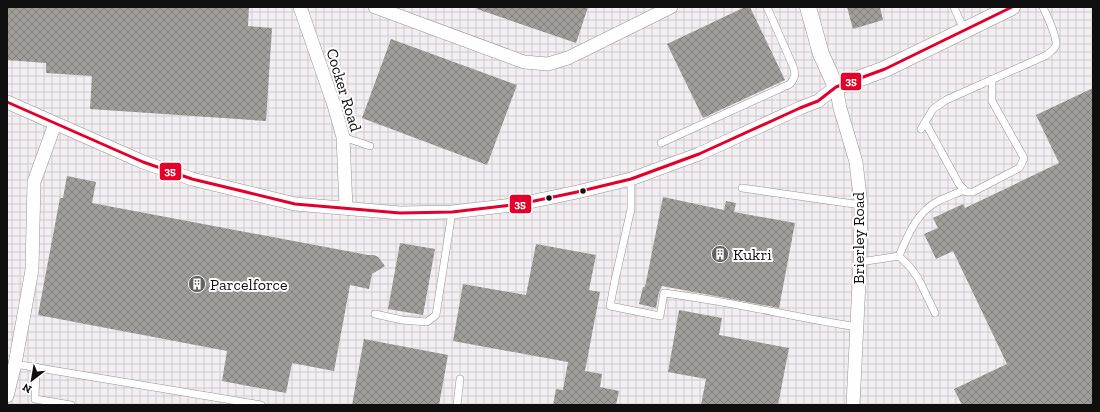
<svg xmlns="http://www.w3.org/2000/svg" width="1100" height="412" font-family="'Zilla Slab',serif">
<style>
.industrial{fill:url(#industrial-grid)}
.building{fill:url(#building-cross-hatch)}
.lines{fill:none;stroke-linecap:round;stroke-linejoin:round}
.service-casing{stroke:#959593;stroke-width:8}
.minor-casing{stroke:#959593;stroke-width:14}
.tertiary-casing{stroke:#959593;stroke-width:17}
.service{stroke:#fefefe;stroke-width:7}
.minor{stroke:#fefefe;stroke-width:13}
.tertiary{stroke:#fefefe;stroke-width:16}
.bus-1-casing{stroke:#fff;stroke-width:6}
.bus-1{stroke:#e4002b;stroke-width:3}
.bus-dot{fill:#0f0f0f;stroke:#fff;stroke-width:1.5}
.labels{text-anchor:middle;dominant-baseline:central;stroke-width:4;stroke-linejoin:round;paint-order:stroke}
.street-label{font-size:16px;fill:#0f0f0f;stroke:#fff}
.poi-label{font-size:16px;fill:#0f0f0f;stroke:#fff;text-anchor:start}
.line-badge{stroke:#fff;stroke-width:1.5}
.badge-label{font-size:11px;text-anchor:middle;font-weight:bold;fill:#fff}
</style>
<defs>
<pattern id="industrial-grid" width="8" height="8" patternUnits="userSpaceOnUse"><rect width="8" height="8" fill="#f3eef1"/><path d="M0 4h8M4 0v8" fill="none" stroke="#cfcbcd"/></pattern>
<pattern id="building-cross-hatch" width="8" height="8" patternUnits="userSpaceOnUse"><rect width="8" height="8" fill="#9f9e9a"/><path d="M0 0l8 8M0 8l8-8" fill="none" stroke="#807f7c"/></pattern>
</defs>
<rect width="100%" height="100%" fill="#fbfbf5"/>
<rect class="industrial" x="7" y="7" width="1086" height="398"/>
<g class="building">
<polygon points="7,7 249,7 248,26 272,28 266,121 90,109 92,76 46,73 46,63 7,60"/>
<polygon points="477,7 588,7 576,43 477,9"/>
<polygon points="745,7 750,7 785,80 703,118 667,44"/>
<polygon points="847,7 880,7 883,20 853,29"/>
<polygon points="391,39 517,85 487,165 362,118"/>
<polygon points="1093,88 1093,405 962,405 954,389 1007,364 953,251 936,259 924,234 938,228 933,218 963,204 965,208 1059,163 1036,115"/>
<polygon points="67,176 96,182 92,203 368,255 374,255 378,257 385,266 372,274 369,289 350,285 334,371 292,363 286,393 222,381 227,351 38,315 60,198 63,198"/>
<polygon points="663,197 724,210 726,201 736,203 734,212 795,223 779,308 662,286 659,292 656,308 639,304 643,287 645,287"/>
<polygon points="400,243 435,249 423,315 388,309"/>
<polygon points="536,244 596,255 589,290 600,292 585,371 602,374 600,387 619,391 616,405 553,405 556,389 563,390 568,362 453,341 463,284 526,295"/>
<polygon points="679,310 722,318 719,335 789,348 778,405 701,405 706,379 668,372"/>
<polygon points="364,339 448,355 439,405 352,405"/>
</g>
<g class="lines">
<defs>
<g id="service">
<polyline points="954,7 964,30"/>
<polyline points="925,122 959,184 966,192 973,192 1019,168 1021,165 1024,158 992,101 992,79"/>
<path d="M 921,129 L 933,109 L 946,100 L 1047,55 C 1050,52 1055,49 1056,45 C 1057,36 1047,16 1043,7"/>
<polyline points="343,137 370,146"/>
<path d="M 661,143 L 790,84 C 795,78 796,74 793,66 L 767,7"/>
<path d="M 631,179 L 631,209 L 615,280 L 610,306 L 660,316 L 664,293 C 729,301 792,317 857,327"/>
<polyline points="742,188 861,205"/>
<polyline points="899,256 910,267 918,278 935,313"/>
<path d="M 860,262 L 899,256 C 908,235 916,213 938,201 C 946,197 955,194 964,190"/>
<polyline points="375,314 402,320 427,322 436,315 452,212"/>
<polyline points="15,364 261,405"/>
<polyline points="36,367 35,399 71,405"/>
<polyline points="457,405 460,379"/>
</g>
<g id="minor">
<polyline points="300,7 334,105 343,137 346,208"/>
<polyline points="375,7 524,62 548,64 568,58 671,7"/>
<polyline points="7,102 143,162 192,179 295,204 400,213 452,212 520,204 577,192 631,179 699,154 800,108 818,101 836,87 840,108 856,162 861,205 860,262 853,405"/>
<polyline points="7,396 15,364 32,270 34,182 55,124"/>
</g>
<polyline id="tertiary" points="808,7 821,54 836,87 885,69 1012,7"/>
</defs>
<use href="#service" class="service-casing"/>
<use href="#minor" class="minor-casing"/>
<use href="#tertiary" class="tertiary-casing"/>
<use href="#service" class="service"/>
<use href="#minor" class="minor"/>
<use href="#tertiary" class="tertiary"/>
<defs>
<polyline id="bus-1" points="7,102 143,162 192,179 246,192 295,204 400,213 452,212 520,204 577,192 631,179 699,154 800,108 818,101 836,87 885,69 1012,7"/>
</defs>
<use href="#bus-1" class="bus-1-casing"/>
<use href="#bus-1" class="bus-1"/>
</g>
<defs>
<symbol id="building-disc" viewBox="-11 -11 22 22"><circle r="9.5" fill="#626260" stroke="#fff"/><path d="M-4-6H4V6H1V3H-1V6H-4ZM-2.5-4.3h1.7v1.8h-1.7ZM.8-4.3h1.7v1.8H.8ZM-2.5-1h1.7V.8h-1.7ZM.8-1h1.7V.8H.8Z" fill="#fff"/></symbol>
</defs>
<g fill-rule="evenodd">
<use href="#building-disc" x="710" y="244" width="20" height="20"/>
<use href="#building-disc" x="187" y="274" width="20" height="20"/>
</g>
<g class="bus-dot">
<circle cx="583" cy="191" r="3.5"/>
<circle cx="549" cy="198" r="3.5"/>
</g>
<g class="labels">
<g class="street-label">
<text transform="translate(344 90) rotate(73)">Cocker Road</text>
<text transform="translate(858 238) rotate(-90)">Brierley Road</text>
</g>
<g class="poi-label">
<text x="733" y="254">Kukri</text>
<text x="210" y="284">Parcelforce</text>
</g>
</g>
<g class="line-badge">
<rect x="840" y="72" width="22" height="19" rx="4" fill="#e4002b"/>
<rect x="159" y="162" width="23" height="19" rx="4" fill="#e4002b"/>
<rect x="509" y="194" width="23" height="20" rx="4" fill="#e4002b"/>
</g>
<g class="badge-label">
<text x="851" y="85">35</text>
<text x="170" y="175">35</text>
<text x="520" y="208">35</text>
</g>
<rect width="1100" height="412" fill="none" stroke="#0f0f0f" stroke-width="16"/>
<g transform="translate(32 380) rotate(211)" stroke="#ffffff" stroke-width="3" paint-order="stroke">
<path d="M0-3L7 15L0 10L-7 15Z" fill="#0f0f0f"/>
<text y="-6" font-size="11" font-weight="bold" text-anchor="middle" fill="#0f0f0f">N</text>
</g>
</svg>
